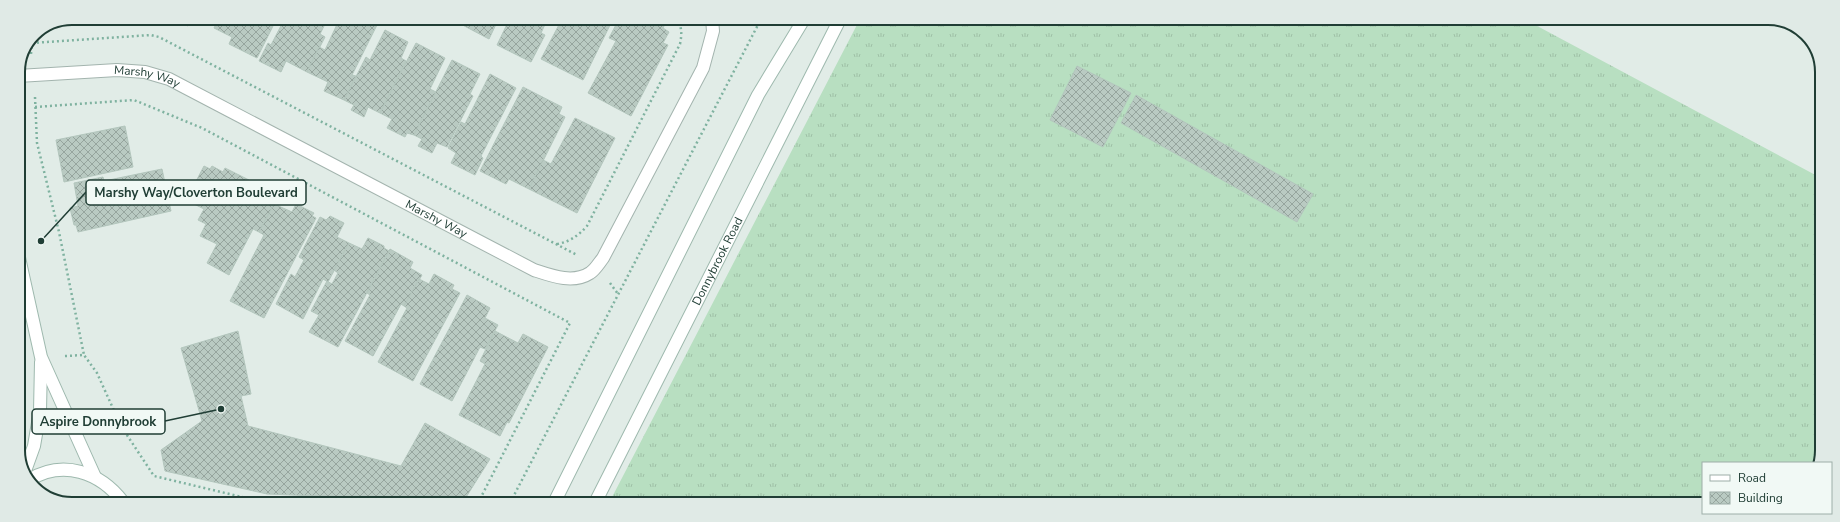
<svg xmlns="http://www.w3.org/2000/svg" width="1840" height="522" font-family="'Nunito Sans',sans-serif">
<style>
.grass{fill:url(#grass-tufts)}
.building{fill:url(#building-cross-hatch);stroke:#b3c6bd}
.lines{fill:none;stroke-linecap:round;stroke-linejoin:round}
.street-casing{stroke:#a3b4ae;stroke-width:14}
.secondary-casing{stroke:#9eb9ae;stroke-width:14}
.path{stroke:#7fb2a0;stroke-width:2.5;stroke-dasharray:2 3;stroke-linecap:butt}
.street{stroke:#fff;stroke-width:12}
.secondary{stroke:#fff;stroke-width:12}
.labels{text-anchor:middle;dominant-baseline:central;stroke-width:3.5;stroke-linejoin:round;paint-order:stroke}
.street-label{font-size:12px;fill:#203e35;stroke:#f1f9f5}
.rim{fill:none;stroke:#203e35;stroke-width:2}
.leader{fill:none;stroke:#203e35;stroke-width:1.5}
.callout-dot{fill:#203e35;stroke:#f1f9f5;stroke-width:1.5}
.callout{fill:#f1f9f5;stroke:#203e35;stroke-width:1.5}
.callout-label{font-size:13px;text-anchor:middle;font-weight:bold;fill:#203e35}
</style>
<defs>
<pattern id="grass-tufts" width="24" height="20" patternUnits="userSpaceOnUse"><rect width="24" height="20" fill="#b8dfc1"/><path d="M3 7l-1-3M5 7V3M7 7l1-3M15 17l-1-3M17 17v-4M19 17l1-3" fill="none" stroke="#9ec0a6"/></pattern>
<pattern id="building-cross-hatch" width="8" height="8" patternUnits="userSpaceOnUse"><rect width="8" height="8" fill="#b9cac2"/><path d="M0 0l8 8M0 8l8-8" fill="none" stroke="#96a59e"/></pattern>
</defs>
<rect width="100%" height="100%" fill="#e1ece7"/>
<polygon class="grass" points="860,19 1526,20 1821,178 1820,463 1703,463 1703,504 609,503"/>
<g class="building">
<polygon points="72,18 141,18 141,21 56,24"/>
<polygon points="172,18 192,18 188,26"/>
<polygon points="197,18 214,18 211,25"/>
<polygon points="219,18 277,18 257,58 229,44 232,37 214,28"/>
<polygon points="285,18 328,18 320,34 325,37 307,72 286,61 281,72 259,61 268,43 271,45"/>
<polygon points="340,18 380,19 352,75 356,76 344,100 324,91 328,82 307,72 319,47 325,50"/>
<polygon points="456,18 499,18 489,39 455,21"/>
<polygon points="510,18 548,18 541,33 545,35 531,62 497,45"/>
<polygon points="562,19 613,19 583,80 541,59"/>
<polygon points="619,19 638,19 642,21 644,19 665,19 667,20 663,28 669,32 663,43 668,45 631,116 588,93 616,41 609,38"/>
<polygon points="385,30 408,42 401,58 406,61 380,113 368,107 364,117 351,110 354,105 344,100 366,57 370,60"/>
<polygon points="416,43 445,58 430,89 436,92 414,135 407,133 405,137 387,128 392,119 380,113"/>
<polygon points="452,60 480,74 470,94 473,96 447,147 437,143 432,153 418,146 422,139 414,135"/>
<polygon points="1077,66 1131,93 1103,147 1050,120"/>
<polygon points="490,74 516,88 481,156 483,158 475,175 451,163 456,153 448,148 461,122 465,124"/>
<polygon points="523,87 562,107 559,114 565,117 529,189 509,179 506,184 480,171"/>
<polygon points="1136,95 1313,194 1297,222 1121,123"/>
<polygon points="575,118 615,138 577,213 529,189 543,160 551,164"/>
<polygon points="125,126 133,167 64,182 56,140"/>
<polygon points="204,166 210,169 212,166 223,172 225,168 249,180 247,184 256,188 253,193 274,204 259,232 253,229 229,275 207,263 217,244 200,236 206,224 198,220 204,209 194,204 201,192 193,187"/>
<polygon points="162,169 171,211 78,232 76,225 74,225 70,208 78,206 74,183 103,177 104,181"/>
<polygon points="274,204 292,212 296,204 314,213 312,216 316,218 264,318 230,301 264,235 259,232"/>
<polygon points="330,216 344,223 337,237 349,243 328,282 323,279 303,319 276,304 291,274 295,277 304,260 299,257 320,217 326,220"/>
<polygon points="368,238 384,246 384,248 389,251 338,347 309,332 319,315 311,311 327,281 332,284 338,273 334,270 349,243 362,249"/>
<polygon points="390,249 413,262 410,268 422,275 404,306 401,304 373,356 345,341 370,295 367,293"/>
<polygon points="434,274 454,285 452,289 460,293 413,381 378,362 407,308 404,306 419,279 429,284"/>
<polygon points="467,295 490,308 485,318 498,325 485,349 480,347 452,401 420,384"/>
<polygon points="238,331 251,394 241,396 248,426 401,466 425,423 490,459 463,502 267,494 165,471 161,450 202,421 181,348"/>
<polygon points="495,331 518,343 523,334 548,347 509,423 507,422 500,436 459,415 485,364 480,361"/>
</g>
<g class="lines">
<defs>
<g id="street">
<path id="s1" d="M 18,76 L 117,70 L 145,72 L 169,79 L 534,270 C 552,276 573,284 590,273 C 595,270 599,263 603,258 L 703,68 L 713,31 L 712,19"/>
</g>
<g id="secondary">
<polyline points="18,253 41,357 95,477"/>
<polyline points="25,471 34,446 40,411 41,362"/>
<path d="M 29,480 C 63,459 100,472 123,502"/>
<polyline points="554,503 758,95 804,19"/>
<path id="s2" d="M 595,503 L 840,19"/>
</g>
</defs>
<use href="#street" class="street-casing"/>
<use href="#secondary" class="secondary-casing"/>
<g class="path">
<polyline points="32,43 151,35 159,37 577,255"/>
<polyline points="31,54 32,40"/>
<polyline points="35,97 37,143 59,232 84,355"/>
<polyline points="35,107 134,100 202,128 570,323 478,503"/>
<path d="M 557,244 C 569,242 578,236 587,226 L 680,44 C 682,34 682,27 677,19"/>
<polyline points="610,283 618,294"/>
<polyline points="65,356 84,355 97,373 121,426 154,476 263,502"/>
<polyline points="510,503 761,19"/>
</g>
<use href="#street" class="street"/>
<use href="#secondary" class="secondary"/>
</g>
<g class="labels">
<g class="street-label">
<text stroke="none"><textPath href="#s1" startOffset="130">Marshy Way</textPath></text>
<text stroke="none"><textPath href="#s1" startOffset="454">Marshy Way</textPath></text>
<text stroke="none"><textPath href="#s2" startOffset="271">Donnybrook Road</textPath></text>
</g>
</g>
<path d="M0 0H1840V522H0ZM72 25H1768A47 47 0 0 1 1815 72V450A47 47 0 0 1 1768 497H72A47 47 0 0 1 25 450V72A47 47 0 0 1 72 25Z" fill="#e0eae6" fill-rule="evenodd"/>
<path class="rim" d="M72 25H1768A47 47 0 0 1 1815 72V450A47 47 0 0 1 1768 497H72A47 47 0 0 1 25 450V72A47 47 0 0 1 72 25Z"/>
<path class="leader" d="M41 241L86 192M221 409L165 421"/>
<g class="callout-dot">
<circle cx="41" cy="241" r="4"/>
<circle cx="221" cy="409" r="4"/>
</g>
<g class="callout">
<rect x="86" y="180" width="220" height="25" rx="4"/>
<rect x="32" y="409" width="133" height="25" rx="4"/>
</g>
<g class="callout-label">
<text x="196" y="197">Marshy Way/Cloverton Boulevard</text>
<text x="98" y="426">Aspire Donnybrook</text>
</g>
<rect x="1702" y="462" width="130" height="52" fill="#f1f9f5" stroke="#9daea8"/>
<rect x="1710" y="475" width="20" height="6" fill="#ffffff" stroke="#9daea8"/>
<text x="1738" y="482" font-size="12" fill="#203e35">Road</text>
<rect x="1710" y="492" width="20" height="12" fill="url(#building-cross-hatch)" stroke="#9daea8"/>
<text x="1738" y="502" font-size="12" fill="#203e35">Building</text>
</svg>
